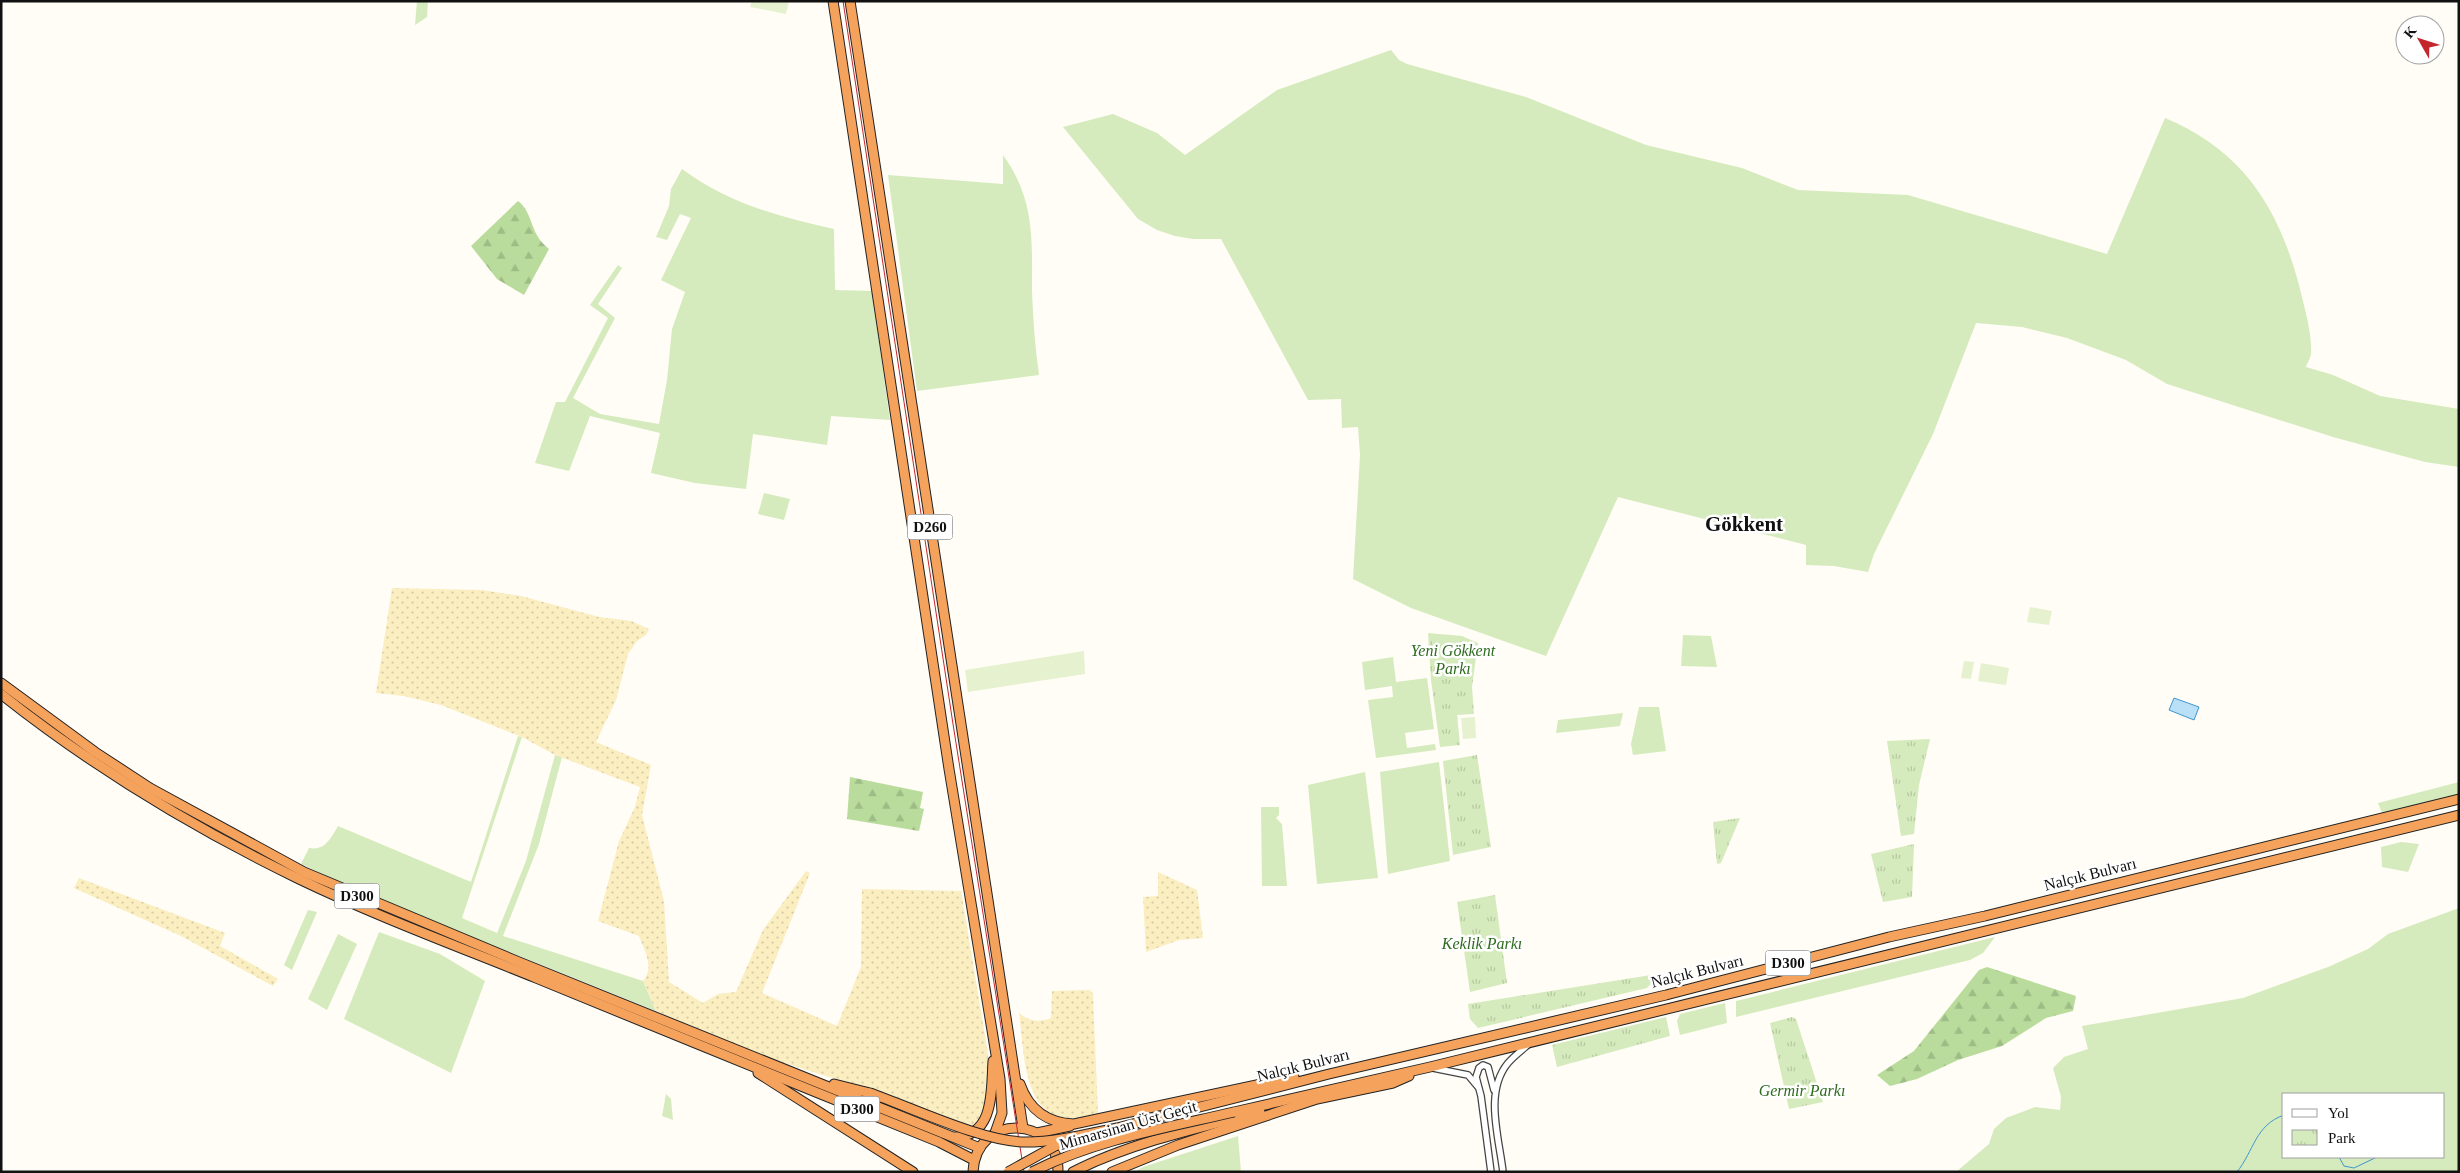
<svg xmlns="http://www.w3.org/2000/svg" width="2460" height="1173" font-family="Georgia,serif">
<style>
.grass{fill:#d5ebbd;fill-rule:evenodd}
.forest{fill:url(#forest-firs)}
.sand{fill:url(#sand-dots)}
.park{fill:url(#park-tufts)}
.pitch{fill:#e6f2cf}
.water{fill:#b9e0f7;stroke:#3f96cf}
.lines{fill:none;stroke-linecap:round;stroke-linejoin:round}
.stream{stroke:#3f96cf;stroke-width:1}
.minor-casing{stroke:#444;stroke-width:8}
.highway-casing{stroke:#222;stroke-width:11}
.minor{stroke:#fff;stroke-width:5.5}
.highway{stroke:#f5a25d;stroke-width:9}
.tram{stroke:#c4262e;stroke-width:1}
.highway-bridge-casing{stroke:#222;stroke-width:11;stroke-linecap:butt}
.highway-bridge{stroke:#f5a25d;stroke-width:9}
.labels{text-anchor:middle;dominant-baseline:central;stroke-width:5;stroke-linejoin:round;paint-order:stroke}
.shield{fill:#fff;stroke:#585858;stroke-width:1}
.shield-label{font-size:15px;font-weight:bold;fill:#111}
.park-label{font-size:16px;font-style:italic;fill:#2f6b1f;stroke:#fff}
.street-label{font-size:16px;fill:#111;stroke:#fff}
.district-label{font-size:21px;font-weight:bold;fill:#111;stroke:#fff}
</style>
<defs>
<pattern id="forest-firs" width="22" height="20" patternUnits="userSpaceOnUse" patternTransform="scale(1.25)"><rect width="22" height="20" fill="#b9dc9c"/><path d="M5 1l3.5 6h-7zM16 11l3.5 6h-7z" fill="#9ebc85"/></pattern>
<pattern id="sand-dots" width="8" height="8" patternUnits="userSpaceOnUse" patternTransform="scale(1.25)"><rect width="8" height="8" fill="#fbeec1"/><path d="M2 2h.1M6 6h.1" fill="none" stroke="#d6cba5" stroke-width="1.8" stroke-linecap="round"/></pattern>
<pattern id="park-tufts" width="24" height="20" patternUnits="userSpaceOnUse" patternTransform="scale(1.25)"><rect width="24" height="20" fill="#d5ebbd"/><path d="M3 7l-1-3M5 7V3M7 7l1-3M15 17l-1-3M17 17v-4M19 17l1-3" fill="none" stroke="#b6c8a1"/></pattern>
</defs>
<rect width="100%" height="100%" fill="#fffdf5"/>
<g class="grass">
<polygon points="417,1 428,1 427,17 415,25"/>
<path d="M 1391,50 L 1399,60 L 1407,64 L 1526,97 L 1646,145 L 1742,168 L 1798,190 L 1908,195 L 2107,254 L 2165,118 C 2247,152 2282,214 2302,297 C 2306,314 2312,335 2311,353 C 2311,358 2307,363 2306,367 L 2333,375 L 2380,396 L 2459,409 L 2459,467 L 2425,462 L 2333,437 L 2167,384 L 2126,360 L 2067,338 L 2022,327 L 1976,323 L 1933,434 L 1874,554 L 1868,572 L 1834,566 L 1806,565 L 1806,545 L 1618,497 L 1546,656 L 1411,608 L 1353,579 L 1360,455 L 1358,427 L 1342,428 L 1341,399 L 1308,400 L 1221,239 L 1193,239 L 1175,236 L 1157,230 L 1138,219 L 1063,127 L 1113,114 L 1157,133 L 1185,155 L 1277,90 Z"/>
<path d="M 1003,155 C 1035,199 1032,240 1032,291 C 1033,319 1035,347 1039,375 L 917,391 L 888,175 L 1003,184 Z"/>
<path d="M 682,169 C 728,203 779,217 834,229 L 835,290 L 872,291 L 890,420 L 831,416 L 827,445 L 753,434 L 746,489 L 695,483 L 651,473 L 660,433 L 590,416 L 569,471 L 535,463 L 556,402 L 565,402 L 608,318 L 590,305 L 618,265 L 622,268 L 598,304 L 615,318 L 573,398 L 600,414 L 659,424 L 667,380 L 672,329 L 685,292 L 661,280 L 691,218 L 680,214 L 667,240 L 656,237 L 669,206 L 671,189 Z"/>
<polygon points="764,493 790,499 784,520 758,514"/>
<polygon points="1683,635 1711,636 1717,667 1681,666"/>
<polygon points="1393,657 1396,682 1427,678 1434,729 1405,733 1407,748 1435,744 1436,750 1376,758 1368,700 1393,697 1392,686 1365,690 1362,662"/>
<polygon points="1639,707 1659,707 1666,751 1633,755 1631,744"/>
<polygon points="1623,713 1620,726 1556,733 1558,720"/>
<path d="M 518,736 L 522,737 L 462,918 L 497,933 L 526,861 L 555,755 L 562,757 L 539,844 L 503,936 L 643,981 L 656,1011 L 375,898 L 301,864 L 309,848 C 325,851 331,838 338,826 L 471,882 Z"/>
<polygon points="1439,762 1450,861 1388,874 1380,772"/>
<polygon points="1365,772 1378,878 1317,884 1308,785"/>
<polygon points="2459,782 2459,794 2382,813 2378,803"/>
<polygon points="1261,807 1279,807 1279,815 1276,818 1282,824 1287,886 1262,886"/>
<polygon points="2401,842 2419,844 2408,872 2382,867 2381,847"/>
<path d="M 2459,908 L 2459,1172 L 1956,1172 L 1989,1144 L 1994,1129 L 2006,1118 L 2035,1107 L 2060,1110 L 2061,1097 L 2053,1068 L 2064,1057 L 2088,1049 L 2082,1026 L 2243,998 L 2328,967 L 2368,949 L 2388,934 ZM 2284,1094 L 2444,1094 L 2444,1157 L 2284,1157 Z"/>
<polygon points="308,910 317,912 292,970 284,965"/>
<polygon points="379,932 440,954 485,981 451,1073 344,1019"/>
<polygon points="338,934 357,944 327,1010 308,999"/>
<polygon points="1995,937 1983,953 1970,960 1736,1017 1736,1001"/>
<polygon points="1725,1003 1727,1023 1680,1035 1677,1021 1680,1014"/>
<polygon points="666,1094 671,1099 673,1120 662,1116"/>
<polygon points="1238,1136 1241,1172 1134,1172 1143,1167"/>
</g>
<g class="forest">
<path d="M 518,201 C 534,213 529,234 549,249 L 524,295 L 497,279 L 471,246 Z"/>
<polygon points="850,777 923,792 920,808 924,809 919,831 847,819"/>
<polygon points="1987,967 2076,996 2073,1011 2046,1018 2002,1046 1958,1060 1917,1079 1890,1086 1877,1075 1914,1051 1979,970"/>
</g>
<g class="sand">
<path d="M 392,588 L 481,590 L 521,596 L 599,617 L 631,621 L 649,629 L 646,635 L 637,641 L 628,654 L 616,700 L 596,742 L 651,765 L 642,815 L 664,901 L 669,982 L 703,1003 L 718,994 L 736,992 L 763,930 L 806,871 L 810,873 L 762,993 L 837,1026 L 861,967 L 862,889 L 961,891 L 989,1060 L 985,1112 L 974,1127 L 900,1099 L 768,1058 L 656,1011 L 643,981 C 655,967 644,950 639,936 L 598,921 L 619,841 L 635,807 L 640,787 L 555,755 L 522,737 L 441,705 L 404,696 L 376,693 Z"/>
<polygon points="1158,872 1197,890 1203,938 1179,940 1146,952 1143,897 1158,896"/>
<polygon points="79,878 225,933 220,946 278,979 273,986 181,936 74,888"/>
<path d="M 1090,990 L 1093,994 L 1098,1115 C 1087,1116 1074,1119 1064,1118 C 1022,1112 1024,1045 1019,1013 C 1028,1021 1039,1023 1051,1018 L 1052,991 Z"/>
</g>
<g class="park">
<polygon points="1428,633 1462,636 1478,643 1472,687 1474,714 1457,715 1460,745 1440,747 1431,680"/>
<polygon points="1930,739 1919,785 1914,834 1901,836 1887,741"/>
<polygon points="1477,755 1491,847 1453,855 1443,761"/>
<polygon points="1740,818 1721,863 1717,864 1713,822"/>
<polygon points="1914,844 1912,897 1883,902 1871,854"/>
<polygon points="1495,895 1507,983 1470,992 1457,902"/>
<polygon points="1651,975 1653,981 1647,988 1478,1028 1470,1019 1468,1004"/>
<polygon points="1666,1017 1670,1036 1557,1067 1552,1045"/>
<polygon points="1792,1017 1796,1019 1823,1102 1789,1109 1770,1023"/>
</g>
<g class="pitch">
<polygon points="752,1 789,1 786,14 750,7"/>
<polygon points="2030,607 2052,611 2049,625 2027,622"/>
<polygon points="1084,651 1085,674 968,692 965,670"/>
<polygon points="1964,661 1974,662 1971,679 1961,678"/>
<polygon points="1981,663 2009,668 2006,685 1978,681"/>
<polygon points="1475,717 1476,738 1463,739 1461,718"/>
</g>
<polygon class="water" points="2174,698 2199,707 2194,720 2169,710"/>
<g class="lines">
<g class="stream">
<polyline points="2339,1157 2344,1166 2354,1168 2377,1157"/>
<path d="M 2237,1172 C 2254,1151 2255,1125 2284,1115"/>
</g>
<defs>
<g id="minor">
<polyline points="1433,1068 1468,1075 1478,1087"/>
<polyline points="1491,1172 1481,1096 1476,1077 1479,1068 1483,1065 1488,1067 1494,1090"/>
<path d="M 1503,1172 C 1499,1137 1484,1092 1508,1063 C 1514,1056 1522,1050 1529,1044"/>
</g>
<g id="highway">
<polyline points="833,1 949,769 1000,1079 1002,1113 995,1133"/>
<polyline points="850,1 1023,1128"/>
<polyline points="1,683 95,752 150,788 304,872 519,962 980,1148"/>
<path d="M 1,694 C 93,767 194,828 299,879 C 376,916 457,946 536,978 C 670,1033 805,1088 939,1142 L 974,1160"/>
<polyline points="758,1073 913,1172"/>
<polyline points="834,1084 870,1093"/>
<path d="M 1020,1084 C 1029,1110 1048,1123 1074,1124 L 1294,1077"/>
<polyline points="1234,1112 1430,1067 2459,815"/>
<polyline points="1117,1128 1329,1074 1666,995 1889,937 1985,916 2459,799"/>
<polyline points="1037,1133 1070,1126"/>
<path d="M 955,1137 C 995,1136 991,1090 993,1061"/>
<path d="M 973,1172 C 976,1112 1059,1115 1058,1172"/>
<path d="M 1073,1172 C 1127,1144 1201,1127 1260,1112"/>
<polyline points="1112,1172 1178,1145 1317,1099 1393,1083 1409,1076"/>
</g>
</defs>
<use href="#minor" class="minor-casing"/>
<use href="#highway" class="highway-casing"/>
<use href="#minor" class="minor"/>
<use href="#highway" class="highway"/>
<polyline class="tram" points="843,1 953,724 1024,1172"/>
<defs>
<g id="highway-bridge">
<path d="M 870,1093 C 913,1108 983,1142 1026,1142 C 1056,1142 1087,1134 1117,1128"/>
<polyline points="1008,1172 1055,1146 1073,1141"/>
<path d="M 1032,1172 C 1094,1140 1166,1128 1234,1112"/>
</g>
</defs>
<use href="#highway-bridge" class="highway-bridge-casing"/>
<use href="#highway-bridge" class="highway-bridge"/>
</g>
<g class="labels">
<g class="shield">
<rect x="907.5" y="514.5" width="45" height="25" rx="4"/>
<rect x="334.5" y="883.5" width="45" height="25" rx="4"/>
<rect x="1765.5" y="950.5" width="45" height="25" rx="4"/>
<rect x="834.5" y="1096.5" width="45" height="25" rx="4"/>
</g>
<g class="shield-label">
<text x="930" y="527">D260</text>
<text x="357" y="896">D300</text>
<text x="1788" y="963">D300</text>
<text x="857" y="1109">D300</text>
</g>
<g class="park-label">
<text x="1453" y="650">Yeni Gökkent<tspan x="1453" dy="18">Parkı</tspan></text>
<text x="1482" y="943">Keklik Parkı</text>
<text x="1802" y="1090">Germir Parkı</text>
</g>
<g class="street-label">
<text transform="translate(2090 874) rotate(-14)">Nalçık Bulvarı</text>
<text transform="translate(1697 971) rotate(-14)">Nalçık Bulvarı</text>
<text transform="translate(1303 1065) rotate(-14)">Nalçık Bulvarı</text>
<text transform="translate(1128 1125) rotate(-16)">Mimarsinan Üst Geçit</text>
</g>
<g class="district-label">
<text x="1744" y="524">Gökkent</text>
</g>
</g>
<rect width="2460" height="1173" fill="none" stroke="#111111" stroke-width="5"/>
<rect x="2282" y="1093" width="162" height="65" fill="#ffffff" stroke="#a0a0a0"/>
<rect x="2292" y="1109" width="25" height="8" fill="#ffffff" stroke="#a0a0a0"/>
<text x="2328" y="1118" font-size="15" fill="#111111">Yol</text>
<rect x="2292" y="1130" width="25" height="15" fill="url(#park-tufts)" stroke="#a0a0a0"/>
<text x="2328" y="1143" font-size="15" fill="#111111">Park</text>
<g transform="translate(2420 40) rotate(309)"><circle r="24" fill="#ffffff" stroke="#a0a0a0"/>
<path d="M0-4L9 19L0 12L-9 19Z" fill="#c4262e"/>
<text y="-8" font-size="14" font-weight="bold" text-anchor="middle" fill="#111111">K</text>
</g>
</svg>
